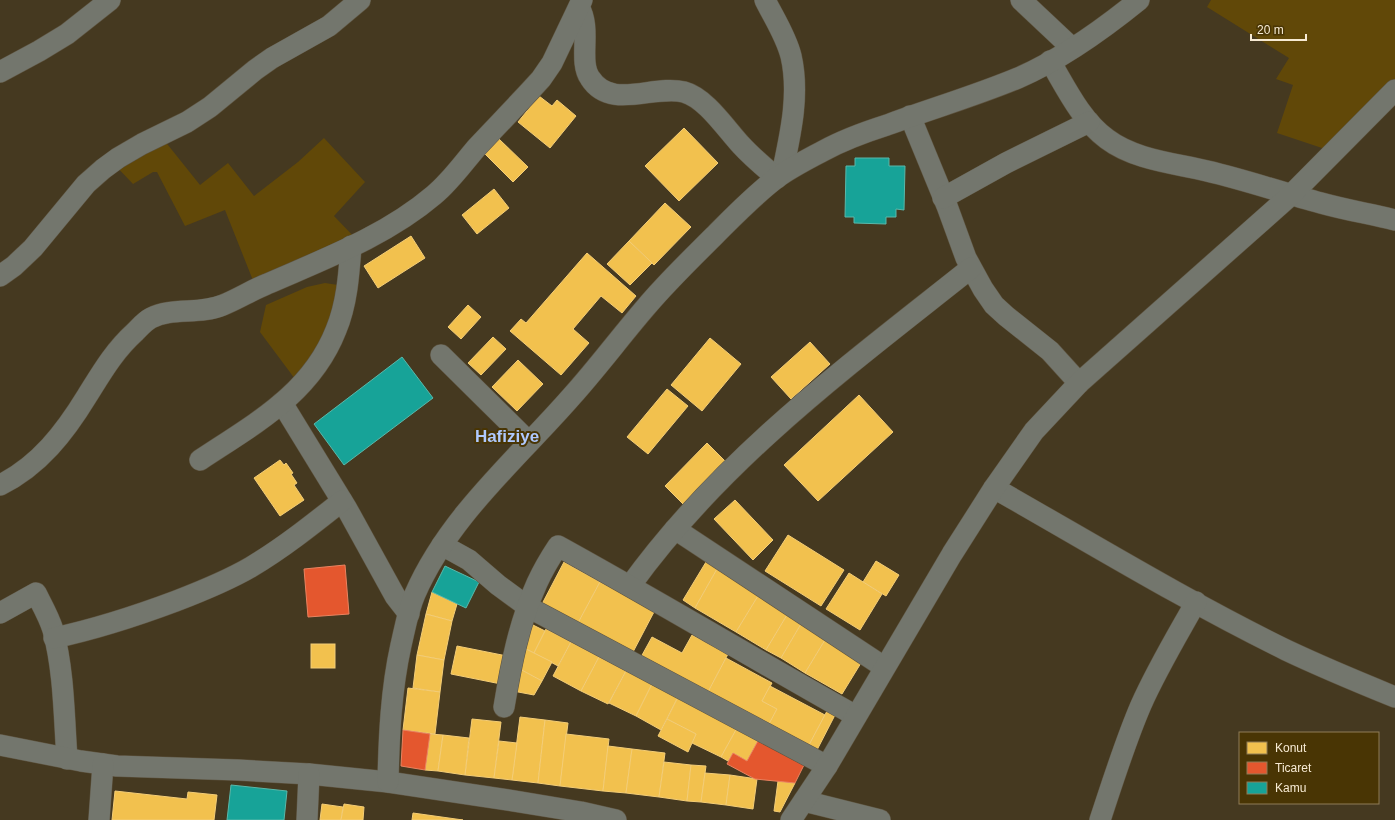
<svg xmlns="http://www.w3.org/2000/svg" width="1395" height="820" font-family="Arial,sans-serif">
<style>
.green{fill:#614808}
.homes{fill:#f2c14e;stroke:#f4cd76}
.shops{fill:#e4572e;stroke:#ea8360}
.public{fill:#17a398;stroke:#5ab8aa}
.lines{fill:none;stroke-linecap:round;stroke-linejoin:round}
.minor-casing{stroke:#5e5440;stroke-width:22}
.minor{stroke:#73766d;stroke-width:21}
.labels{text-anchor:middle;stroke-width:4;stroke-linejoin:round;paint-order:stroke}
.district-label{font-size:17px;font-weight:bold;fill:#afc9fe;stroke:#493504}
</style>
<rect width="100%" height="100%" fill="#453920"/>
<!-- green -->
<g class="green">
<path d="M1211 0H1395V90L1334 152 1277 133 1293 85 1276 79 1289 58 1207 7Z"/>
<path d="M160 135 200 185 228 163 254 196 298 162 324 138 365 182 334 216 359 242 256 288 225 210 185 226 157 172H153L133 184 112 162Z"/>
<path d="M325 283 338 285 325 338 295 379 260 332 266 305 307 287Z"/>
</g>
<!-- homes -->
<g class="homes">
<path d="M539 96 552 106 557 100 576 116 550 148 518 122Z"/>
<path d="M684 128 718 163 679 201 645 166Z"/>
<path d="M499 139 528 167 513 182 485 154Z"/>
<path d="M494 189 509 208 477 234 462 215Z"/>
<path d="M665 203 691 227 654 265 629 241Z"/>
<path d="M411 236 425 258 378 288 364 266Z"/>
<path d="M629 241 652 263 630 285 607 264Z"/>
<path d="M587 253 636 296 622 313 601 296 573 329 589 343 561 375 510 331 521 319 526 323Z"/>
<path d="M468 305 481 317 461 339 448 327Z"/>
<path d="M493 337 506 349 481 375 468 363Z"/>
<path d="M710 338 741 364 702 411 671 385Z"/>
<path d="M810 342 830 364 791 399 771 377Z"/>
<path d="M518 360 543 384 517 411 492 387Z"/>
<path d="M667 389 688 406 648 454 627 437Z"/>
<path d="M859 395 893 432 818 501 784 465Z"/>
<path d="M707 443 726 462 684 505 665 486Z"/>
<path d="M280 460 284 465 286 463 293 473 291 474 297 483 294 485 304 500 280 516 254 478Z"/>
<path d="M735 500 773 540 753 560 714 519Z"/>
<path d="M788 535 844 570 821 606 765 571Z"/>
<path d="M876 561 899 575 886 596 863 582Z"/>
<path d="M564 562 600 582 578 623 542 604Z"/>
<path d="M706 562 717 569 695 608 683 600Z"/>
<path d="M717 569 758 596 736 632 695 608Z"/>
<path d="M849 573 882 594 860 630 826 609Z"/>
<path d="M600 582 655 610 633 652 578 623Z"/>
<path d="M432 592 457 604 452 621 426 614Z"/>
<path d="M758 596 787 615 766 650 736 632Z"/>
<path d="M426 614 452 621 444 660 417 655Z"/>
<path d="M787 615 801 624 781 658 766 650Z"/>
<path d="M801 624 825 640 805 673 781 658Z"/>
<path d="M533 625 545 631 534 653 522 647Z"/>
<path d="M546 629 571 642 558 666 534 653Z"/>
<path d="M692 635 728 654 708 692 641 657 652 637 682 653Z"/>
<path d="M825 640 861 663 842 694 805 673Z"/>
<path d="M571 642 599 657 581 691 553 676Z"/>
<rect x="311" y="644" width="24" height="24"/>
<path d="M457 646 507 656 501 684 451 674Z"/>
<path d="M522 647 552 662 542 681 516 667Z"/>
<path d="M417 655 444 660 440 692 413 688Z"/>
<path d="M599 657 626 671 608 704 581 691Z"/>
<path d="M726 658 772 683 762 701 777 709 769 724 708 692Z"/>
<path d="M516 667 542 681 534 695 513 691Z"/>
<path d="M626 671 652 684 636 716 609 703Z"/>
<path d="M652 684 678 697 661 730 636 716Z"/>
<path d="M770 686 825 715 809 745 769 724 777 709 762 701Z"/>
<path d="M408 688 440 692 435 734 403 730Z"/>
<path d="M678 697 737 728 721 757 692 743 696 734 667 719Z"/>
<path d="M827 711 835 715 817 750 809 745Z"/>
<path d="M520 717 545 720 538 783 512 780Z"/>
<path d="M472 719 501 722 494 778 465 775Z"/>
<path d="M667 719 696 734 688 752 658 736Z"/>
<path d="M545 720 568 723 560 786 538 783Z"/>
<path d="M737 728 759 739 747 761 733 753 728 761 721 757Z"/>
<path d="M430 734 443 735 438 771 425 770Z"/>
<path d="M566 734 609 739 603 791 560 786Z"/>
<path d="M443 735 469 738 465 775 438 771Z"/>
<path d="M499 741 517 743 512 780 494 778Z"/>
<path d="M608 746 632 749 626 793 603 791Z"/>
<path d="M632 749 665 753 659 797 626 793Z"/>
<path d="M664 762 691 765 687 801 659 797Z"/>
<path d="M691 765 706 766 701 802 687 801Z"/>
<path d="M705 773 730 775 726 805 701 802Z"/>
<path d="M730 775 757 779 753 809 726 805Z"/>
<path d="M778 781 795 783 780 812 774 811Z"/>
<path d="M115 791 187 799 188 792 217 795 214 820H112Z"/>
<path d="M322 804 343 807 341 820H320Z"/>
<path d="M344 804 364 807 363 820H341Z"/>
<path d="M413 813 463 820H412Z"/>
</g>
<!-- shops -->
<g class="shops">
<path d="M345 565 349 614 308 617 304 569Z"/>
<path d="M403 730 430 734 425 770 401 766Z"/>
<path d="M759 739 805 763 795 783 755 779 727 764 733 753 747 761Z"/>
</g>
<!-- public -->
<g class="public">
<path d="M855 158H889V166H905L904 210 896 209V217H886V224L854 223V217H845L846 166H855Z"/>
<path d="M402 357 433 398 344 465 314 424Z"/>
<path d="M445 566 479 582 466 608 432 592Z"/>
<path d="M231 785 287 791 284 820H227Z"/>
</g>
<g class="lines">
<!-- minor casing -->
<g class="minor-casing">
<g id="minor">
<path d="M765 0C774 18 786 36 791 56 800 95 790 136 782 174"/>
<path d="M1021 0 1072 48"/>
<path d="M579 7C592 29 578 61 590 78 611 111 654 84 684 92 706 98 726 129 741 145 752 157 765 168 777 178"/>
<path d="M1050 61C1066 88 1081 120 1107 139 1135 160 1174 163 1207 171 1246 180 1283 193 1321 203 1346 210 1371 214 1395 220"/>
<path d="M0 72 39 51 67 34 110 0"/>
<path d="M910 116 947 206 966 258 983 289 994 305 1006 316 1050 351 1079 383"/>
<path d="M943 198 1006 163 1089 122"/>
<path d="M0 276 14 266 33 248 86 184 103 169 118 158 142 144 187 122 210 107 255 70 272 58 329 26 360 0"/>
<path d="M441 355 529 442"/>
<path d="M282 403 347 509 395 596 409 614"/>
<path d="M200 460C254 424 311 394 336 330 347 304 349 274 351 246"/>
<path d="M0 485C39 466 65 432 87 396 102 372 114 351 135 332 140 327 145 321 151 318 172 307 200 315 223 305 238 299 252 290 267 284 324 259 386 236 434 195 451 181 464 162 478 146 499 124 520 102 541 79L552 63 582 0"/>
<path d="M994 488C1091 543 1186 601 1286 650 1322 667 1358 682 1395 697"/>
<path d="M675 529 884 667"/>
<path d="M442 545 469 560 498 585 528 607 827 766"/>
<path d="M630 586C722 458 849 365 971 268"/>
<path d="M0 613 36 593C42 605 49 617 53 630 64 671 64 716 67 759"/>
<path d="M54 638C96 629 136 616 176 601 202 591 227 581 251 567 283 548 313 524 342 501"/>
<path d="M504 707C511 665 519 623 537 583 543 570 550 558 558 546 658 601 756 660 856 716"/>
<path d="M0 745 81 761 117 766 238 770 309 774 388 782 508 800 581 812 616 820"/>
<path d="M388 782C389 736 391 690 401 645 405 628 408 610 415 594 449 516 517 459 572 396 598 367 621 336 646 307 667 282 691 259 714 236 735 215 755 194 778 177 792 167 808 159 823 151 843 140 865 132 887 125 930 109 975 96 1018 78 1062 59 1102 30 1139 0"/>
<path d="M804 801 880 820"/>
<path d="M99 820 103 764"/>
<path d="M307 820 309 774"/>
<path d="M791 820 827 766 952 554 994 488 1034 431 1079 383 1291 195 1395 90"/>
<path d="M1100 820C1113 781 1125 742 1141 705 1157 669 1177 636 1196 602"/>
</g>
</g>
<!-- minor -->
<use href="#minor" class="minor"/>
</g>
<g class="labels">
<!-- district labels -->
<g class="district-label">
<text x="507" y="442">Hafiziye</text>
</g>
</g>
<!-- legend -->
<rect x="1239" y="732" width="140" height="72" fill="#493504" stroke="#8f7d57"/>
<rect x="1247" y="742" width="20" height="12" fill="#f2c14e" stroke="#8f7d57"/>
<text x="1275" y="752" font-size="12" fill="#f7ead3">Konut</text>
<rect x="1247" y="762" width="20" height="12" fill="#e4572e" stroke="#8f7d57"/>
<text x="1275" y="772" font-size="12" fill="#f7ead3">Ticaret</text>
<rect x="1247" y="782" width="20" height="12" fill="#17a398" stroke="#8f7d57"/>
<text x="1275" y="792" font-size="12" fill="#f7ead3">Kamu</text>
<!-- scale -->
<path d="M1251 34v6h55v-6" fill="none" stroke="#f7ead3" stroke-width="2"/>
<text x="1257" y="34" font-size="12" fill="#f7ead3" stroke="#493504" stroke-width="3" paint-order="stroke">20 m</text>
</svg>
